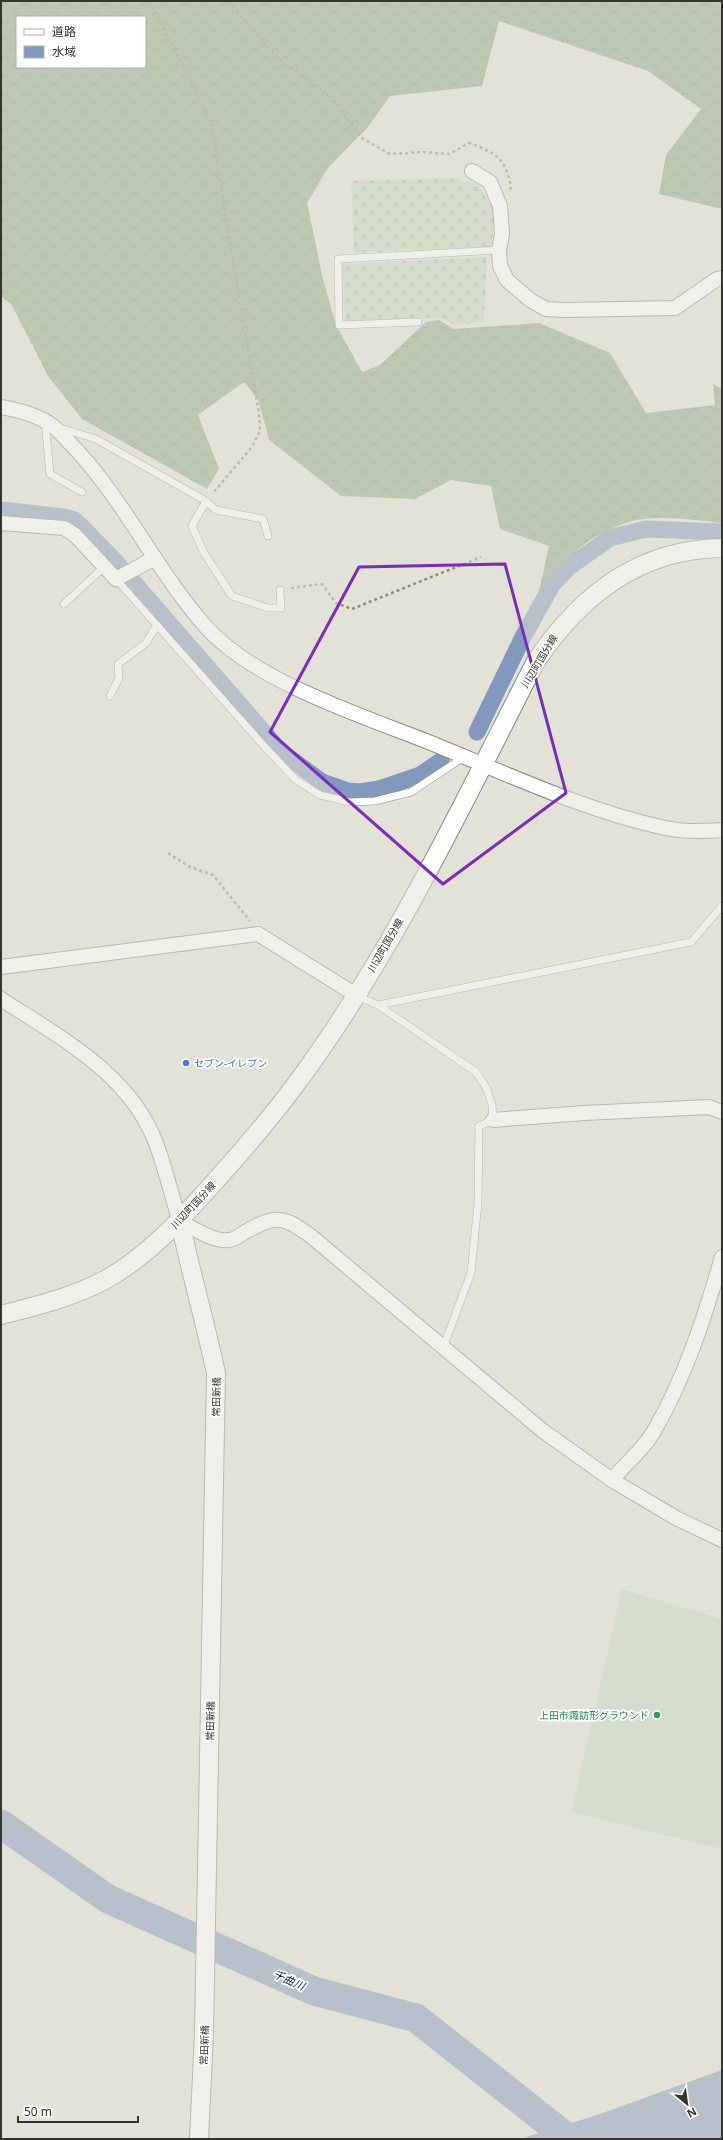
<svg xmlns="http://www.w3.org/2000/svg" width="723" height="2140" font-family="'Noto Sans','Noto Sans JP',sans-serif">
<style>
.forest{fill:url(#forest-crowns);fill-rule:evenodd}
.cemetery{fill:url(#cemetery-stones)}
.pitch{fill:#c7d8c0}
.water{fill:#8299bd}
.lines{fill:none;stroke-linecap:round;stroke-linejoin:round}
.canal{stroke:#8299bd;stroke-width:17}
.river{stroke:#8299bd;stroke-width:29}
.service-casing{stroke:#8b897f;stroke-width:8}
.minor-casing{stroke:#8b897f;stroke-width:16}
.tertiary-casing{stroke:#8b897f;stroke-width:20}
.path{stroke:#8e8d86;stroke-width:2.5;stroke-dasharray:3 3;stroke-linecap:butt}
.service{stroke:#fff;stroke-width:7}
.minor{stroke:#fff;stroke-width:14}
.tertiary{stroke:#fff;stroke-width:18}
.marked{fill:none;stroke:#7b2cbf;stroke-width:3;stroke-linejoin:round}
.shop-dot{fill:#3f7fe0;stroke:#fff;stroke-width:1.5}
.leisure-dot{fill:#2e9e5b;stroke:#fff;stroke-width:1.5}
.labels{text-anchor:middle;stroke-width:3.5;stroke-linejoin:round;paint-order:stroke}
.street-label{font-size:10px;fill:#353430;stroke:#fff}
.shop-label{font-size:10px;fill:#366cbe;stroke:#fff;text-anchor:start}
.leisure-label{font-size:10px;fill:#27864d;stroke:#fff;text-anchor:end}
.water-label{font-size:11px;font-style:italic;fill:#092754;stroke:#fff}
</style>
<defs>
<pattern id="forest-crowns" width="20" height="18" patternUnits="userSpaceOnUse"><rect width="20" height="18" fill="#8fa985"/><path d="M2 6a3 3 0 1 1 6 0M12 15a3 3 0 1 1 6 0" fill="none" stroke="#768a6d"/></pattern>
<pattern id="cemetery-stones" width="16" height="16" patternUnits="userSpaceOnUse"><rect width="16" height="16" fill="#c7d8c0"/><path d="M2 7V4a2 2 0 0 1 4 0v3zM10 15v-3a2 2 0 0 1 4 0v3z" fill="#acbaa5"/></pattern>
</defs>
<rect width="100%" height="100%" fill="#e3e2d7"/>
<!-- forest -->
<path class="forest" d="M1 1H722V209L659 194 666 155 701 109 648 71 499 21 482 86 390 96 368 127 328 168 307 203 323 279 336 325 362 372 380 365 426 322 439 320 454 329 539 323 610 353 646 413 715 405 713 384 722 389V523C697 520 668 516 643 519 624 521 596 535 582 546 564 562 551 581 537 600L549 546 500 529 491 486 451 480 415 499 341 496 269 440 258 399 244 382 198 415 219 469 207 489 82 419 48 376 11 304 1 297ZM17 17H145V67H17Z"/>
<!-- cemetery -->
<g class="cemetery">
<path d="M459 178 463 182 477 183 496 213 491 247 354 253 351 181Z"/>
<path d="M487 257 484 322 454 325 442 318 345 322 342 264Z"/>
</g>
<!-- pitch -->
<path class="pitch" d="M622 1589 722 1619V1849L571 1812Z"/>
<!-- water -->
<path class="water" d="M722 2070V2139H520L597 2115Z"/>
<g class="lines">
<!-- canal -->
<g class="canal">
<path d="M1 510 64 517 74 520 81 526 116 562 280 751 322 782 348 791 360 792 379 789 420 775 441 761"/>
<path d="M477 732 523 637 552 585 569 567 610 538 646 529 722 532"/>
</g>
<!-- river -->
<path class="river" d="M1 1824 108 1899 314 1991 416 2018 569 2139"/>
<!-- service casing -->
<g class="service-casing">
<g id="service">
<path d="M418 322 339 325 338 259 499 250"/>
<path d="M45 421 50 474 82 492"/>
<path d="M60 428 96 439 206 501 216 510 263 519 268 536"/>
<path d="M206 501 192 526 204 553 232 596 268 608H281L280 590"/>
<path d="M116 579 264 746 296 780 320 795 350 802 375 801 411 792 464 757"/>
<path d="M64 604 104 567"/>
<path d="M110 696 119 678 118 664 146 643 157 625"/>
<path d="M357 996 378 1005 691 942 722 906"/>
<path d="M378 1005 476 1072 487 1089 492 1105 493 1120 479 1126 478 1203 471 1273 443 1348"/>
</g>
</g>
<!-- minor casing -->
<g class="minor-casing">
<g id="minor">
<path d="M472 171 490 182 500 206 502 234 499 250 500 266 507 280 530 300 546 309 565 310 675 308 704 288 717 279 722 278"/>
<path d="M1 407C19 410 39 415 54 427 59 431 64 437 69 442 124 498 155 570 207 628 256 682 363 716 431 743 507 774 586 811 665 828 684 832 703 831 722 830"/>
<path d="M1 523 64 528 75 535 116 579 155 558"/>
<path d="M1 967 258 934 356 995"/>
<path d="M1 999C61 1038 132 1075 157 1146 166 1171 172 1197 180 1222 194 1228 213 1242 229 1240 234 1240 240 1235 245 1232 276 1214 284 1216 312 1237L543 1431 612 1480 676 1518 722 1540"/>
<path d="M493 1120 584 1113 709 1107 722 1112"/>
<path d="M612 1480C625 1464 644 1449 654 1431 685 1378 705 1316 722 1257"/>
</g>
</g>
<!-- tertiary casing -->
<g class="tertiary-casing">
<g id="tertiary">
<path d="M180 1222C191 1273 205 1322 216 1373L204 2033 199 2139"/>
<path d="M1 1315C36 1306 73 1297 105 1280 150 1255 184 1216 218 1178 246 1147 274 1114 299 1080 394 951 463 803 536 661 581 595 639 549 722 548"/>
</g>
</g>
<!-- path -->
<g class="path">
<path d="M149 1 196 91 212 127 231 250 259 413 260 431 252 447 213 493"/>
<path d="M229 1 250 28 284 64 331 97 363 139 390 154 423 152 449 154 469 143C496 153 505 157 511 187L510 190"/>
<path d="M291 588 322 584 336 603 352 609 481 557"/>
<path d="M168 853 190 867 213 875 250 921"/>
</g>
<!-- service -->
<use href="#service" class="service"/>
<!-- minor -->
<use href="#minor" class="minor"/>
<!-- tertiary -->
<use href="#tertiary" class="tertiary"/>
</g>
<!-- marked area -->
<path d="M0 0H723V2140H0ZM505 564 566 793 443 884 270 732 359 567Z" fill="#e3e2d7" fill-opacity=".55" fill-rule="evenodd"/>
<path class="marked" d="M505 564 566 793 443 884 270 732 359 567Z"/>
<!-- markers -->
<circle class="shop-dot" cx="186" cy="1063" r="4"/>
<circle class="leisure-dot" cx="657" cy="1715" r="4"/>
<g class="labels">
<!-- street labels -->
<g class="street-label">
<text transform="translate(539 661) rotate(-59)" y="4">川辺町国分線</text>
<text transform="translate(385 945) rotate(-60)" y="4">川辺町国分線</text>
<text transform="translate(193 1205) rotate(-47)" y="4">川辺町国分線</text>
<text transform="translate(216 1397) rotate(-89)" y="4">常田新橋</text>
<text transform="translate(210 1721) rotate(-89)" y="4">常田新橋</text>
<text transform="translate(204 2045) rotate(-88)" y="4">常田新橋</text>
</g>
<!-- shop labels -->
<g class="shop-label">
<text x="194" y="1067">セブン-イレブン</text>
</g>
<!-- leisure labels -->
<g class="leisure-label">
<text x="649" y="1719">上田市諏訪形グラウンド</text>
</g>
<!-- water labels -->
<g class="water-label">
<text transform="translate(289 1980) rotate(24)" y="4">千曲川</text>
</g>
</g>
<!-- border -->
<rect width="723" height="2140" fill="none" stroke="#353430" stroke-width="4"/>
<!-- legend -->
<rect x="16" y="16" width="130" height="52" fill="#ffffff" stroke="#aeaeac"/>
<rect x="24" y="29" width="20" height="6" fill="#ffffff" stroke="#aeaeac"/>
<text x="52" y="36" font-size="12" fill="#353430">道路</text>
<rect x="24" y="46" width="20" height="12" fill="#8299bd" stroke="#aeaeac"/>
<text x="52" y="56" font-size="12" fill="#353430">水域</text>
<!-- north arrow -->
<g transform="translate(687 2104) rotate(151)" stroke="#ffffff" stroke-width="3" paint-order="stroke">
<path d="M0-3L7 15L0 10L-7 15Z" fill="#353430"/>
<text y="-6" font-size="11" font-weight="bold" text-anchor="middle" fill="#353430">N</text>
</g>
<!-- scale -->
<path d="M18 2116v6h120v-6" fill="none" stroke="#353430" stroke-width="2"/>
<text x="24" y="2116" font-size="12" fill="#353430" stroke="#ffffff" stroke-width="3" paint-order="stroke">50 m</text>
</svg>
